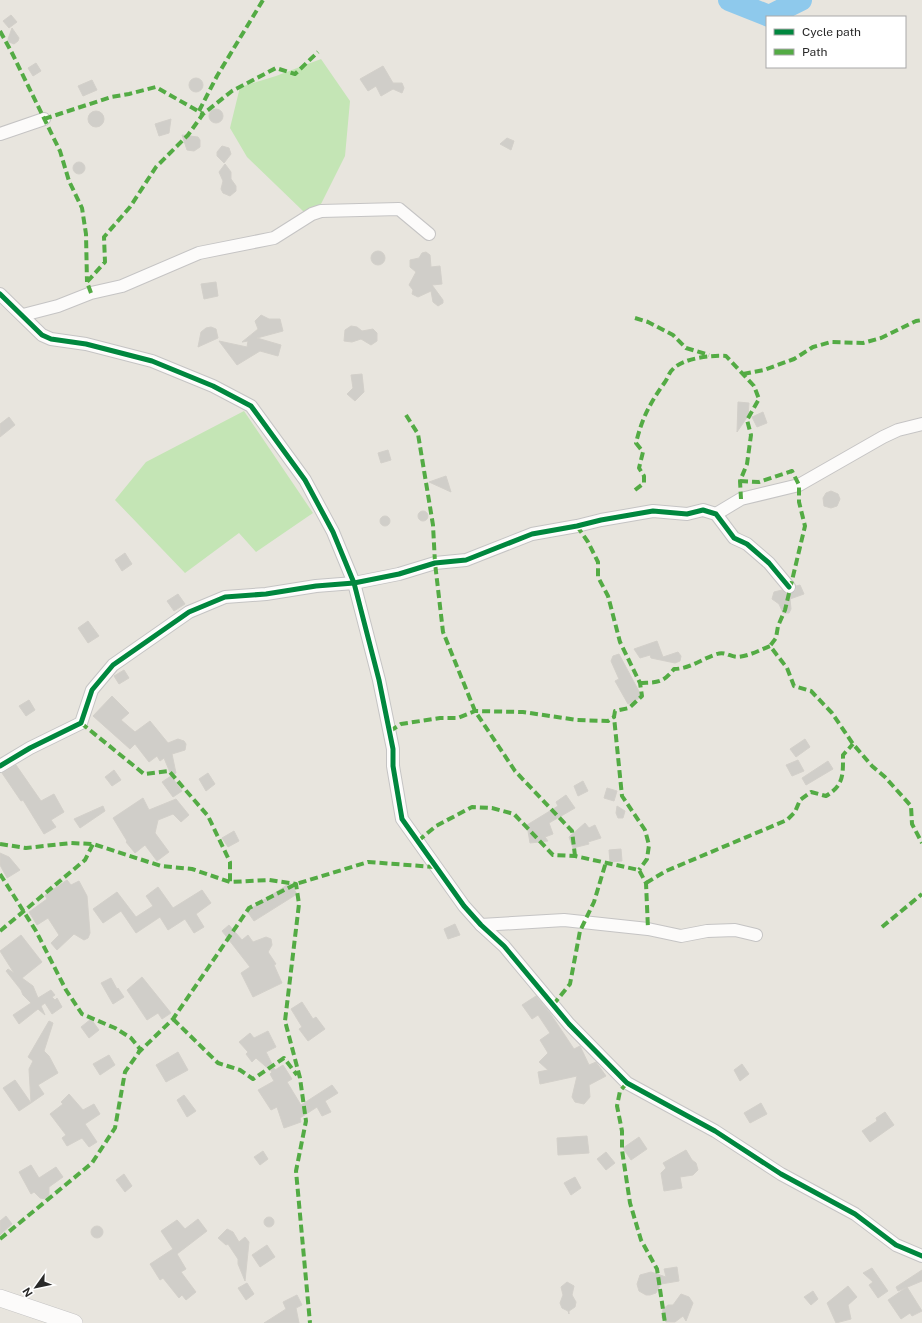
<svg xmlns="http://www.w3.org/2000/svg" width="922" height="1323" font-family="'Public Sans',sans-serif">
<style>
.green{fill:#c4e5b5}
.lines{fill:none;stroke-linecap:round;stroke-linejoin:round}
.river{stroke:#8ec9ec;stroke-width:22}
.building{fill:#d0cec9;stroke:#d3d0ca}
.street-casing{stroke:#c5c4c4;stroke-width:14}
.secondary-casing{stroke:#c5c4c4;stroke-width:18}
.street{stroke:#fcfbfa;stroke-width:12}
.secondary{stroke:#fcfbfa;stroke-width:17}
.quiet{stroke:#53ab44;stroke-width:4;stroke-dasharray:8 4;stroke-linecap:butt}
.cycleway-casing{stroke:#fff;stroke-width:8}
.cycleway{stroke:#00873e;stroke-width:5}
</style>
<rect width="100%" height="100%" fill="#e8e5de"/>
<!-- green -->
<g class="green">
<path d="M321 59 350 101 345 156 321 204 304 212 247 157 230 128 240 87 276 76Z"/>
<path d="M244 411 313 513 256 552 239 533 185 573 115 500 146 462Z"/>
</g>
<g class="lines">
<!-- river -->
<path class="river" d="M729 0 769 16 801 0"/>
</g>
<!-- building -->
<g class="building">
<path d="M11 15 17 22 9 28 3 21Z"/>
<path d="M12 28 19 38 18 41 14 44 9 42 8 39Z"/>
<path d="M36 63 41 71 33 76 28 68Z"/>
<path d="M383 66 393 83H402L404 88 402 93 393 89 381 96 376 86 368 91 360 79Z"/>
<circle cx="196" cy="85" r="7"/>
<path d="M92 80 97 90 83 96 78 86Z"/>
<circle cx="216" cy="116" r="7"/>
<circle cx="96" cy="119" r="8"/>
<path d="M171 119 169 133 159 136 155 124Z"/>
<path d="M182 135 198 137 200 140V147L194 151 187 150Z"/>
<path d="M507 138 514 141 511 150 500 144Z"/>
<path d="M222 146 229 148 231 154 224 163 217 156V152Z"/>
<circle cx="79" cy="168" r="6"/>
<path d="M225 164 231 172V179L236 186V191L230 196 223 193 221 189 223 181 219 172Z"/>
<circle cx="378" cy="258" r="7"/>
<path d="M426 252 430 255 431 267 440 266 442 284 432 285 443 300V303L438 306 433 302 431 291 418 297 412 294 413 290 409 285 416 272 410 267V260L419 258 422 253Z"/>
<path d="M216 282 218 296 204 299 201 284Z"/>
<path d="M261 315 269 319H280L283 331 257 338 281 345 278 356 260 351 237 365 219 341 247 347 248 341 242 342 258 329 255 321Z"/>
<path d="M351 326 357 327 362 331 373 329 377 333V341L371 345 361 339 352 342 344 341 345 330Z"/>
<path d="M211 327 216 329 218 338 198 347 201 332 206 328Z"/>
<path d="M362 374 364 392 355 401 347 394 353 388 351 375Z"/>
<path d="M738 402 749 403 748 416 737 432Z"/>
<path d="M763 412 767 423 757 427 752 417Z"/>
<path d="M9 417 15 425 0 437V424Z"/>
<path d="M388 450 391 460 381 463 378 453Z"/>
<path d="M446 476 451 492 429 482Z"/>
<path d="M831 491 838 494 840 499 837 506 831 508 824 506 823 498 826 493Z"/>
<circle cx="423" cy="516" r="5"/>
<circle cx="385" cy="521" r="5"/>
<path d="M125 553 132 564 122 571 115 560Z"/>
<path d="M800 585 804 594 790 599 791 609 789 613H783L779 604 772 599 774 592 782 590 786 594H791L796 590V586Z"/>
<path d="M178 594 185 604 174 611 167 601Z"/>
<path d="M88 621 99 636 88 643 78 628Z"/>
<path d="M657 641 663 657 678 652 681 656 680 661 675 663 651 658 650 655 640 658 634 649Z"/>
<path d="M619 654 642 697 628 704 615 681 619 679 611 661 613 656Z"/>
<path d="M124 670 129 678 119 684 114 676Z"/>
<path d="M112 696 129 713 121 720 135 732 150 721 168 743 178 739 184 741 186 744 185 750 172 754 176 773 171 775 164 758 160 761 157 756 149 762 135 744 130 749 93 716Z"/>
<path d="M29 700 35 710 26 716 19 706Z"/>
<path d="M805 739 810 747 796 757 790 749Z"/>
<path d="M798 760 804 771 792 776 786 765Z"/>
<path d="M828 761 833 769 806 785 802 778Z"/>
<path d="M16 765 41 801 54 794 64 812 51 820 56 827 44 834 23 800 21 801 2 773Z"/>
<path d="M114 770 121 780 112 786 105 777Z"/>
<path d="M208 773 215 784 206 791 199 779Z"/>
<path d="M171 776 182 791 173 797 162 782Z"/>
<path d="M583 781 588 791 578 796 574 786Z"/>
<path d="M607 788 617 791 614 801 604 798Z"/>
<path d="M566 795 575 808 549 823 553 834 545 837 548 841 530 843 527 825 558 806 556 802Z"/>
<path d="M143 798 149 810 176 799 189 815 181 822 173 814 158 820 155 833 169 852 157 861 145 845 135 853 126 842 127 841 113 818Z"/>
<path d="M103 806 105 811 80 828 74 819Z"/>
<path d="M617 806 625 811 623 818H618L616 813Z"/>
<path d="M585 823 589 828 595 825 601 838 588 842 589 844 573 848 569 837Z"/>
<path d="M234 831 239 841 228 847 222 838Z"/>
<path d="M621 849 622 861 610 862 609 850Z"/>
<path d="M0 853 9 857 20 870 7 878 0 865Z"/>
<path d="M67 880 71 885 79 881 87 896 90 933 88 938 84 940 74 934 57 950 51 943 59 935 48 918 37 925 29 912 47 899 45 895Z"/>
<path d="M290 883 297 894 254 921 247 911Z"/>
<path d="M158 887 173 908 202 890 211 903 196 914 204 927 194 933 185 919 168 930 160 917 136 933 121 911 103 923 93 909 117 892 136 917 153 906 146 896Z"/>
<path d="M455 924 460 935 448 939 444 929Z"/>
<path d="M229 925 242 940 248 935 253 942 266 937 271 939 272 945 268 952 276 964 274 965 282 983 253 997 241 973 250 967 222 931Z"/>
<path d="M21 935 42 962 22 978 33 986 38 998 51 990 55 995 52 997 55 1000 57 998 62 1007 52 1014 45 1003 41 1006 45 1015 38 1009 19 1024 13 1015 31 1003 23 995 21 990 6 971 8 969 14 973 0 951Z"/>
<path d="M142 977 171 1013 162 1019 158 1013 147 1020 127 990Z"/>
<path d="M111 978 117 989 118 988 124 997 113 1004 101 983Z"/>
<path d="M536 996 550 1013 574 1049 580 1046 589 1065 596 1062 606 1076 589 1085 590 1097 584 1104 575 1102 572 1097 577 1076 540 1084 538 1072 548 1070 539 1062 548 1053 540 1040 550 1033 538 1015 532 1019 522 1005Z"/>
<path d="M302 1002 313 1019 316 1017 325 1029 308 1041 299 1029 302 1027 291 1009Z"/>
<path d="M91 1019 99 1030 89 1038 81 1027Z"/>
<path d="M49 1021 53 1023 44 1051 49 1056 58 1073 38 1085 44 1094 31 1103 29 1069 33 1061 28 1057Z"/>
<path d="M268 1031 276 1047 266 1052 275 1070 283 1065 292 1079 287 1082 301 1105 332 1085 338 1093 325 1101 331 1112 322 1116 317 1107 300 1118 301 1122 284 1128 277 1107 271 1110 258 1090 274 1081 270 1074 272 1072 256 1058 252 1062 246 1054 248 1052 239 1042 250 1033 254 1038Z"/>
<path d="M178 1052 188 1070 166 1082 156 1065Z"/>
<path d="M109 1055 115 1065 100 1075 93 1064Z"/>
<path d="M742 1064 749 1074 740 1081 734 1070Z"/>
<path d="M15 1080 31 1103 19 1111 3 1088Z"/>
<path d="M69 1094 83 1110 94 1104 100 1114 85 1124 97 1142 89 1147 82 1138 67 1146 62 1138 66 1135 50 1114 63 1104 61 1102Z"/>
<path d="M184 1095 196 1111 187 1117 177 1100Z"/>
<path d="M761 1103 767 1114 750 1123 744 1113Z"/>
<path d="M885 1112 894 1125 870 1142 862 1131 877 1121 876 1118Z"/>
<path d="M587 1136 589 1153 558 1155 557 1138Z"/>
<path d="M639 1137 647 1149 631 1160 623 1148Z"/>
<path d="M686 1150 692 1160 696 1163 698 1170 693 1175 680 1177 682 1188 664 1191 661 1173 666 1168 663 1163Z"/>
<path d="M263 1151 268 1159 260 1165 254 1157Z"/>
<path d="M606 1152 615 1163 606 1170 597 1159Z"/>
<path d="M31 1165 39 1178 56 1167 63 1177 49 1187V1195L46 1199 40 1198 34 1192 31 1194 19 1172Z"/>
<path d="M124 1174 132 1186 125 1192 116 1180Z"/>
<path d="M575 1177 581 1188 571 1195 564 1183Z"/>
<path d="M6 1216 12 1224 0 1235V1221Z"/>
<circle cx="269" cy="1222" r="5"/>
<path d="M198 1219 207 1231 177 1254 186 1269 181 1272 196 1292 186 1300 182 1295 179 1298 163 1278 160 1280 150 1264 173 1249 161 1231 177 1220 185 1229Z"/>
<circle cx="97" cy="1232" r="6"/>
<path d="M227 1229 233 1232 239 1242 245 1237 249 1242 245 1281 238 1264V1259L228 1244 226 1245 218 1238Z"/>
<path d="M267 1245 275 1257 260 1267 252 1255Z"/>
<path d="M677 1267 679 1281 661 1284 656 1293 650 1295H646L639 1291 637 1284 640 1275 651 1272 666 1277 664 1269Z"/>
<path d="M872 1268 888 1291 878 1298 869 1285 873 1282 863 1273Z"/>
<path d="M922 1270V1281L898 1291 896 1287Z"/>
<path d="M567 1282 574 1286 572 1295 576 1302 575 1307 569 1311V1314L568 1311 562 1308 560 1303 563 1295 561 1287Z"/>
<path d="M247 1283 254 1294 246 1300 238 1288Z"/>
<path d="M848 1286 857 1297 848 1305 851 1319 836 1323 827 1303Z"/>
<path d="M907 1287 922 1311 912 1316 910 1313 901 1319 888 1300Z"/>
<path d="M813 1291 818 1299 811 1305 804 1297Z"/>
<path d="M681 1294 689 1297 693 1303 686 1321 683 1316 675 1322H666L662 1318 663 1309 668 1305H673Z"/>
<path d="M297 1295 302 1305 296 1308 299 1323H264L286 1309 283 1302Z"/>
</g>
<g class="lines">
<!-- street casing -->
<g class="street-casing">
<g id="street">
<path d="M0 134 44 119"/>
<path d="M0 294 42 335 51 339 86 344 152 361 213 386 251 406 305 480 333 532 354 583 379 680 393 749V766L402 819 464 906 481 925 504 946 569 1024 627 1083 715 1131 781 1174 855 1214 896 1245 922 1256"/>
<path d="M23 315 58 306 91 293 122 286 199 253 274 238 312 214 321 211 399 209 429 234"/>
<path d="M716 514 741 499 799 485 883 437 898 430 922 424"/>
<path d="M0 766 30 748 81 723 92 690 113 665 189 612 225 597 266 594 316 586 354 583 399 574 435 563 466 560 532 534 577 526 601 520 653 511 687 514 703 510 716 514 734 538 747 544 769 563 789 587"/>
<path d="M481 925 564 920 648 929 681 936 707 931 735 930 756 935"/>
</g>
</g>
<!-- secondary casing -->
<g class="secondary-casing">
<path id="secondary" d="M0 1298 74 1323"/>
</g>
<!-- street -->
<use href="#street" class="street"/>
<!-- secondary -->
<use href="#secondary" class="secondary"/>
<!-- quiet -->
<g class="quiet">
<path d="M0 31 12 53 60 151 69 181 82 208 86 234 87 282"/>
<path d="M199 111 217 76 263 0"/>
<path d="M44 119 111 97 129 94 156 87 203 114"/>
<path d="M91 293 87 282 105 262 104 237 130 207 156 167 188 135 203 114 232 91 276 68 295 74 318 52"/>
<path d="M635 318 648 322 673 335 686 348 709 355"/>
<path d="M743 374 764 370 794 359 813 347 831 342 863 343 881 338 916 321 922 320"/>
<path d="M406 415 418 434 433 525 435 563 443 632 475 711 515 771 572 831 575 856"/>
<path d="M740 481 759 482 792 471 799 485V502L805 526 785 610 778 626 776 638 770 646"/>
<path d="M635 490 644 483V476L639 468 643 452 636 443C642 418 650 403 665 382 668 378 669 372 673 369 683 358 712 355 726 356L754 386 759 399 747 420 751 435 747 464 740 481 741 499"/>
<path d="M577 526 588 542 598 562V577L608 596 620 642 640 683 642 696 629 708 615 711 614 717 622 796 645 830 649 845 647 859 639 870"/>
<path d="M640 683C657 682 662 684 674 669 690 669 701 659 717 654 725 651 730 657 738 657 749 656 760 650 770 646L787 668 794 686 811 691 832 713 853 744 872 766 885 777 911 806 912 824 922 843"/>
<path d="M81 723 144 774 169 771 208 816 230 862V882"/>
<path d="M390 731 401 724 440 718H458L475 711 523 712 577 720 608 721 614 717"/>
<path d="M418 841 436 826 472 807 492 808 514 814 553 855 575 856 639 870 646 883 648 929"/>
<path d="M0 844 26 848 71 843 93 844 161 866 192 869 230 882 269 880 296 884 299 904 285 1021 300 1078 306 1121 296 1171 310 1323"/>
<path d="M0 874 36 931 66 990 82 1014 115 1028 131 1038 140 1049 139 1052"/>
<path d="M646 883 666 871 787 820 795 812 800 800 811 792 826 796C844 785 843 775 843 755L853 744"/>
<path d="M882 927 922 894"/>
<path d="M0 931 85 860 93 844"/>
<path d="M553 1005 570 984 580 931 594 902 606 862"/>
<path d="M173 1019 218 1063 240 1070 253 1079 284 1058 297 1075"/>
<path d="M627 1083 620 1091 617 1106 622 1131V1150L630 1203 641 1240 657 1269 665 1323"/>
<path d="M0 1239 92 1163 115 1128 125 1072 139 1052 173 1019 249 908 296 884 368 862 435 867"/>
</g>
<!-- cycleway casing -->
<g class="cycleway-casing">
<g id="cycleway">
<path d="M0 294 42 335 51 339 86 344 152 361 213 386 251 406 305 480 333 532 354 583 379 680 393 749V766L402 819 464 906 481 925 504 946 569 1024 627 1083 715 1131 781 1174 855 1214 896 1245 922 1256"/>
<path d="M0 766 30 748 81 723 92 690 113 665 189 612 225 597 266 594 316 586 354 583 399 574 435 563 466 560 532 534 577 526 601 520 653 511 687 514 703 510 716 514 734 538 747 544 769 563 789 587"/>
</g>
</g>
<!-- cycleway -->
<use href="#cycleway" class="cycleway"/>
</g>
<!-- legend -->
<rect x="766" y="16" width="140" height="52" fill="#ffffff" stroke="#a9a9a9"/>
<rect x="774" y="29" width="20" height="6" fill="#00873e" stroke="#a9a9a9"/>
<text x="802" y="36" font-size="12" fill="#292929">Cycle path</text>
<rect x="774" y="49" width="20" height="6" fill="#53ab44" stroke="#a9a9a9"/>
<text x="802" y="56" font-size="12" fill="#292929">Path</text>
<!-- north arrow -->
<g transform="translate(36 1287) rotate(237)" stroke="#ffffff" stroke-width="3" paint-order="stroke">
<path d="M0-3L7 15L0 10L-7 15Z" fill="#292929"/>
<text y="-6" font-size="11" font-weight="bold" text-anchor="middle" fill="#292929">N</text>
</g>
</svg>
